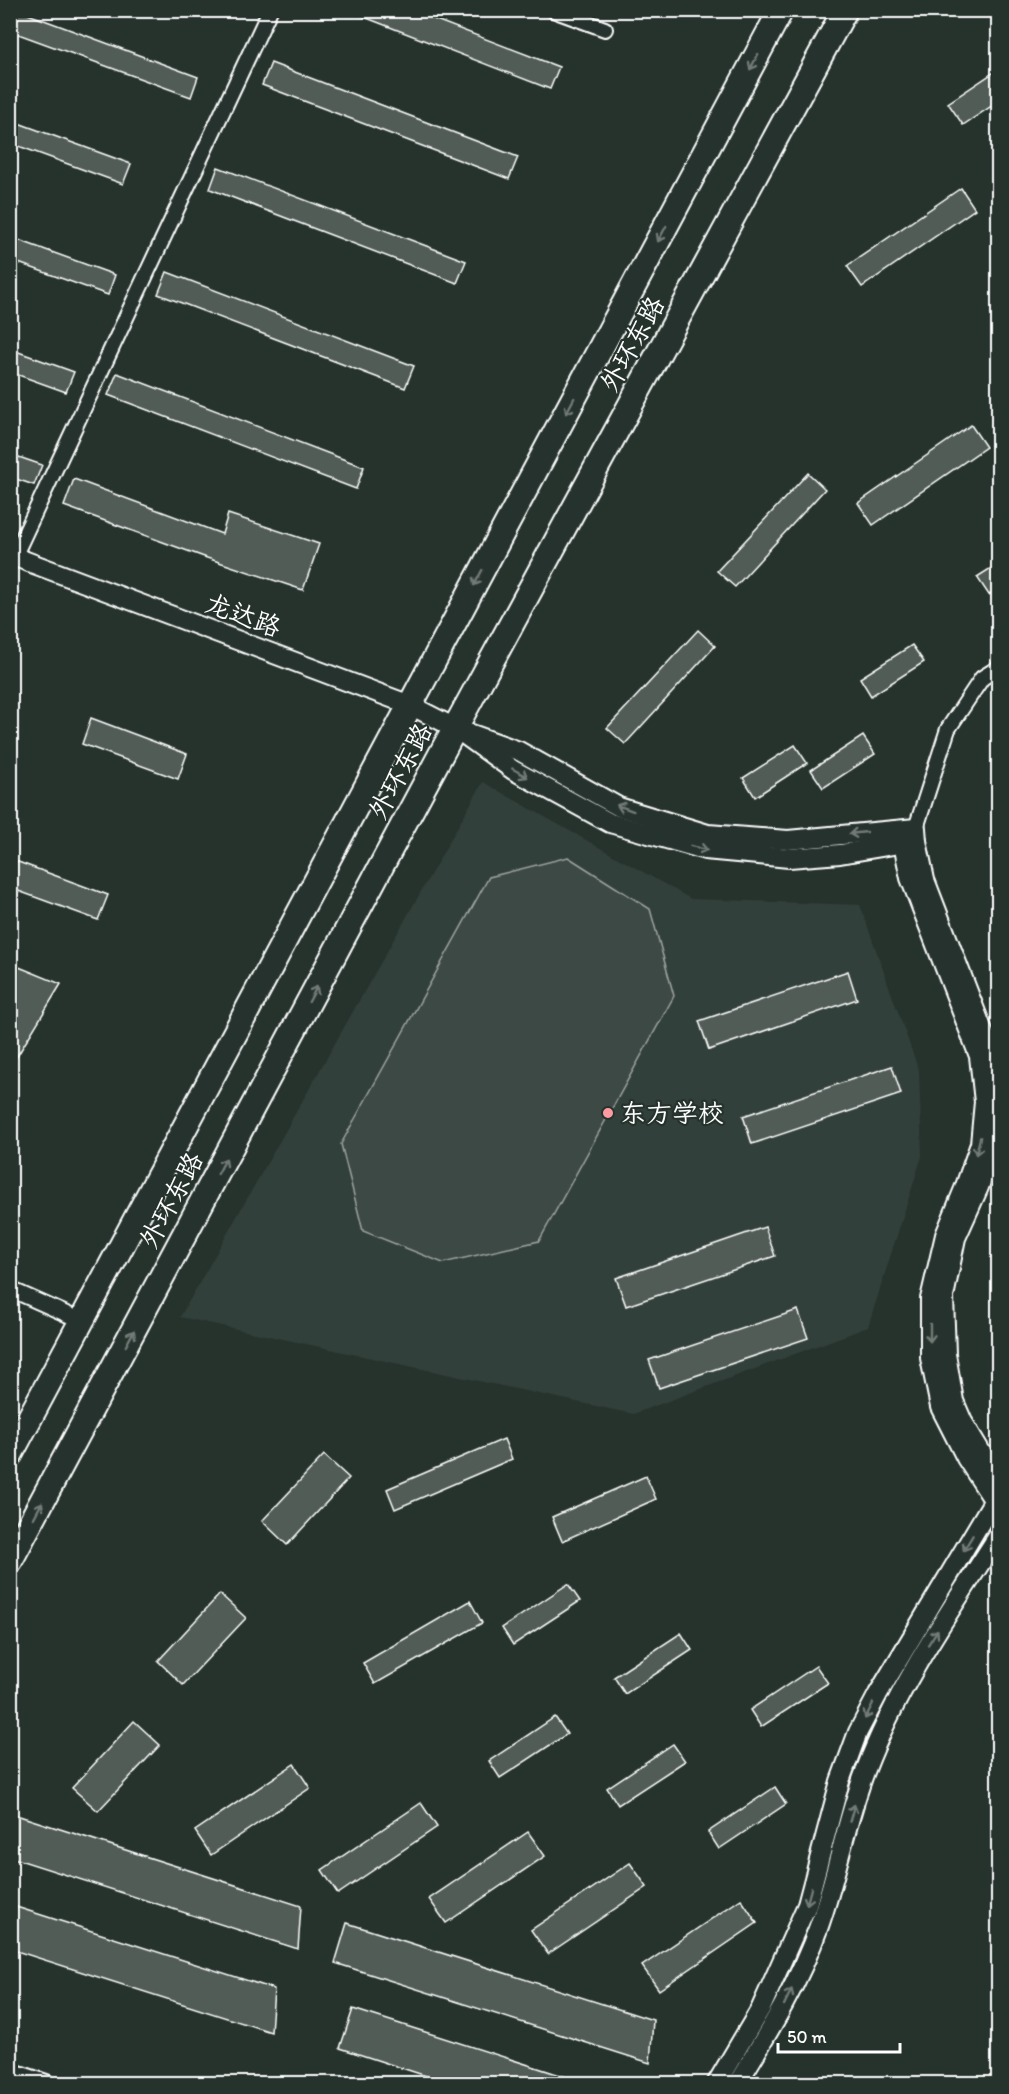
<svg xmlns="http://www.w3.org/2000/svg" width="1009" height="2094" font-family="Itim,'LXGW WenKai TC',sans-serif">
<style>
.built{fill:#333f3a}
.green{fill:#3e4944;stroke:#9ea4a2;stroke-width:1.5}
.building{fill:#515c57;stroke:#fff;stroke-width:1.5}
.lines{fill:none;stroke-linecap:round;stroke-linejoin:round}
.street-casing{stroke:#fff;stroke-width:18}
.secondary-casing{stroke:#fff;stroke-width:22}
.highway-casing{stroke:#fff;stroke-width:28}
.street{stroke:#26332d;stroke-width:14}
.secondary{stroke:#26332d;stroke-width:18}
.highway{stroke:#26332d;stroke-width:24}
.oneway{stroke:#727a76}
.poi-dot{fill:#ff9aa2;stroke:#26332d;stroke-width:2}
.labels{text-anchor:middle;stroke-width:4.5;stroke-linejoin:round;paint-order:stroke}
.street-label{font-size:26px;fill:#fff;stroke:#26332d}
.poi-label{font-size:26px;fill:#fff;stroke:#26332d;text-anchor:start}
</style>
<rect width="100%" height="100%" fill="#26332d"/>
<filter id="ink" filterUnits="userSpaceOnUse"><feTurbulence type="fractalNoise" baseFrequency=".0167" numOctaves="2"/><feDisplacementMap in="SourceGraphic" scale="12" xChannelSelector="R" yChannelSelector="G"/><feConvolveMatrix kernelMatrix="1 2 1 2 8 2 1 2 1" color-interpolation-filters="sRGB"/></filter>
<g filter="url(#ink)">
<!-- built -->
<path class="built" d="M483 782 691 899 860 905 919 1071 922 1156 868 1327 633 1414 180 1317Z"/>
<!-- green -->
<path class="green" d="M568 857 650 909 674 996 539 1241 443 1263 363 1231 341 1144 489 877Z"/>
<!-- building -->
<g class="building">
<path d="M10 10H17L198 77 191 97 10 31Z"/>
<path d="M346 10H410L559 67 550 89Z"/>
<path d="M271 63 518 157 509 179 262 85Z"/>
<path d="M999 69V101L963 125 948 103Z"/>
<path d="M10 120 131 164 123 184 10 143Z"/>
<path d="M218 167 466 261 457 283 210 189Z"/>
<path d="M961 188 975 209 862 287 847 266Z"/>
<path d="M10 237 115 275 108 295 10 260Z"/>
<path d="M167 272 414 366 405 388 158 294Z"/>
<path d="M10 349 74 372 66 392 10 372Z"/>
<path d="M117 373 364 467 356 489 108 395Z"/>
<path d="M971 425 986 447 873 525 858 503Z"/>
<path d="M10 454 42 465 34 485 10 477Z"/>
<path d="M808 473 825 489 735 587 717 571Z"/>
<path d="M74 479 222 534 228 514 319 544 303 590 207 558 64 506Z"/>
<path d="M999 563V589L989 595 977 577Z"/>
<path d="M698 630 715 646 625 744 607 728Z"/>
<path d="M912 645 924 662 871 696 860 678Z"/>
<path d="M91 718 187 754 178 779 82 744Z"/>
<path d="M863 736 875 754 823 788 811 770Z"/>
<path d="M795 745 807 763 755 797 743 778Z"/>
<path d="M10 859 108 895 98 920 10 888Z"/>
<path d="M14 965 61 984 10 1068V972Z"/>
<path d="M848 971 857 999 709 1050 699 1021Z"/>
<path d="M892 1066 901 1094 752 1144 743 1116Z"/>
<path d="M765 1227 775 1256 626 1306 616 1278Z"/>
<path d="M798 1310 808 1338 659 1388 649 1360Z"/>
<path d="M504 1439 512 1459 395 1509 387 1489Z"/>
<path d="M324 1455 349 1478 287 1545 262 1521Z"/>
<path d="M646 1476 656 1499 562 1541 552 1517Z"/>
<path d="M568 1584 580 1601 513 1645 502 1628Z"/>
<path d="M220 1594 246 1618 183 1685 158 1661Z"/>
<path d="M470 1601 482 1623 375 1684 363 1663Z"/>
<path d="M681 1633 692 1650 625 1694 614 1677Z"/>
<path d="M816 1666 828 1683 761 1727 750 1710Z"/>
<path d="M555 1717 567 1734 500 1778 489 1761Z"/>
<path d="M134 1721 160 1745 98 1811 72 1788Z"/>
<path d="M673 1744 685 1761 618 1805 607 1788Z"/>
<path d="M294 1764 310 1788 211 1855 195 1831Z"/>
<path d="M775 1787 786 1804 719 1849 708 1832Z"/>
<path d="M421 1803 437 1827 338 1894 322 1870Z"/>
<path d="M10 1813 301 1906 298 1949 10 1857Z"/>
<path d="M528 1832 545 1856 446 1923 429 1899Z"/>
<path d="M630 1863 647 1887 548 1954 531 1930Z"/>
<path d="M741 1899 757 1923 659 1990 642 1966Z"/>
<path d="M10 1905 274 1989 271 2032 10 1949Z"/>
<path d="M347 1923 653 2020 650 2063 335 1963Z"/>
<path d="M353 2009 579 2081 578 2084H451L340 2048Z"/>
</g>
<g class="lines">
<!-- street casing -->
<g class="street-casing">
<g id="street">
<path d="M553 10 605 29"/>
<path d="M14 557 270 10"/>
<path d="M916 828 948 729 982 678 998 668"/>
<path d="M10 1289 82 1321"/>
</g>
</g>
<!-- secondary casing -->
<g class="secondary-casing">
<g id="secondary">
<path d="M10 555 410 705 455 728 513 770 610 823 705 850 789 858 840 854 917 841"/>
<path d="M455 728 519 751 619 807 708 834 788 840 916 828 917 841 925 880 992 1054 996 1101 993 1147 979 1187 956 1238 944 1297 946 1354 954 1401 963 1422 998 1480"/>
<path d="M902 834 903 844 910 878 979 1056 984 1102 980 1144 964 1189 945 1235 930 1299V1358L940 1407 966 1458 998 1507"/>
<path d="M10 2072 46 2084"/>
<path d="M716 2084 761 2008 807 1905 840 1781 858 1732 878 1694 998 1493"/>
<path d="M737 2084C768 2033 799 1983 819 1926 837 1875 846 1820 866 1769 898 1685 950 1611 998 1536"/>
</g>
</g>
<!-- highway casing -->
<g class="highway-casing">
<g id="highway">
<path d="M10 1455 781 10"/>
<path d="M10 1561 455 728 845 10"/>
</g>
</g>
<!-- street -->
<use href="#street" class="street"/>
<!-- secondary -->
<use href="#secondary" class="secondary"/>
<!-- highway -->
<use href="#highway" class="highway"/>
</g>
<!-- one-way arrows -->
<defs><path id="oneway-shaft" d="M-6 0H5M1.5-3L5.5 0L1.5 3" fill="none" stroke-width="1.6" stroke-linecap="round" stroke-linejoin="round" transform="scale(1.5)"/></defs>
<g class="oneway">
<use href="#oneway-shaft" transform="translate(754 62) rotate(118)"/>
<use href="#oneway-shaft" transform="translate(662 234) rotate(118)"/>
<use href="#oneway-shaft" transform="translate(570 406) rotate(118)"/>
<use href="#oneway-shaft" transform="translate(478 578) rotate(118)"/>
<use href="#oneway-shaft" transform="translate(520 773) rotate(30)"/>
<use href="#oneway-shaft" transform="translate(625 808) rotate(-160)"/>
<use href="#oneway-shaft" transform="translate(858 833) rotate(174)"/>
<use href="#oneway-shaft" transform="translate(699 848) rotate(14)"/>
<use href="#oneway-shaft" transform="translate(313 994) rotate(-62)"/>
<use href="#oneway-shaft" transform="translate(978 1146) rotate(104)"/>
<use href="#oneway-shaft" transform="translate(222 1166) rotate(-62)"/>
<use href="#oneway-shaft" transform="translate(930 1333) rotate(90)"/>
<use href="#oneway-shaft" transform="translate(130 1338) rotate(-62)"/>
<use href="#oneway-shaft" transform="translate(38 1510) rotate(-62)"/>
<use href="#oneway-shaft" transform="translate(968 1543) rotate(121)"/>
<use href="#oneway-shaft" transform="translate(933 1637) rotate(-57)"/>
<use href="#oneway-shaft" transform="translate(869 1711) rotate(117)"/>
<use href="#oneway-shaft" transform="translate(852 1813) rotate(-74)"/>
<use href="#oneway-shaft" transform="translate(809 1896) rotate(105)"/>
<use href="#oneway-shaft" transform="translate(788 1997) rotate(-64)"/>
</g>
</g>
<!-- markers -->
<circle class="poi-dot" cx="608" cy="1113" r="6"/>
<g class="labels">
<!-- street labels -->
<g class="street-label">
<text transform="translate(632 344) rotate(-61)" y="9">外环东路</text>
<text transform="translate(243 615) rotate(20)" y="9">龙达路</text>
<text transform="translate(400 771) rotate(-62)" y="9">外环东路</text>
<text transform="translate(171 1200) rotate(-62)" y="9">外环东路</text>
</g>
<!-- poi labels -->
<g class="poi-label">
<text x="620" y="1122">东方学校</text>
</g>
</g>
<!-- margin -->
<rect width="1009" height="2094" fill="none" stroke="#26332d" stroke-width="36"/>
<rect x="18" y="18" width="973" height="2058" fill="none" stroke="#fff" stroke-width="2" filter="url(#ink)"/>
<!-- scale -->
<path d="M778 2043v9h122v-9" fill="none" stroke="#ffffff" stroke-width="3"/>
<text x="787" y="2043" font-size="18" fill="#ffffff" stroke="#26332d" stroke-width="4.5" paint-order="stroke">50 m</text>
</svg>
